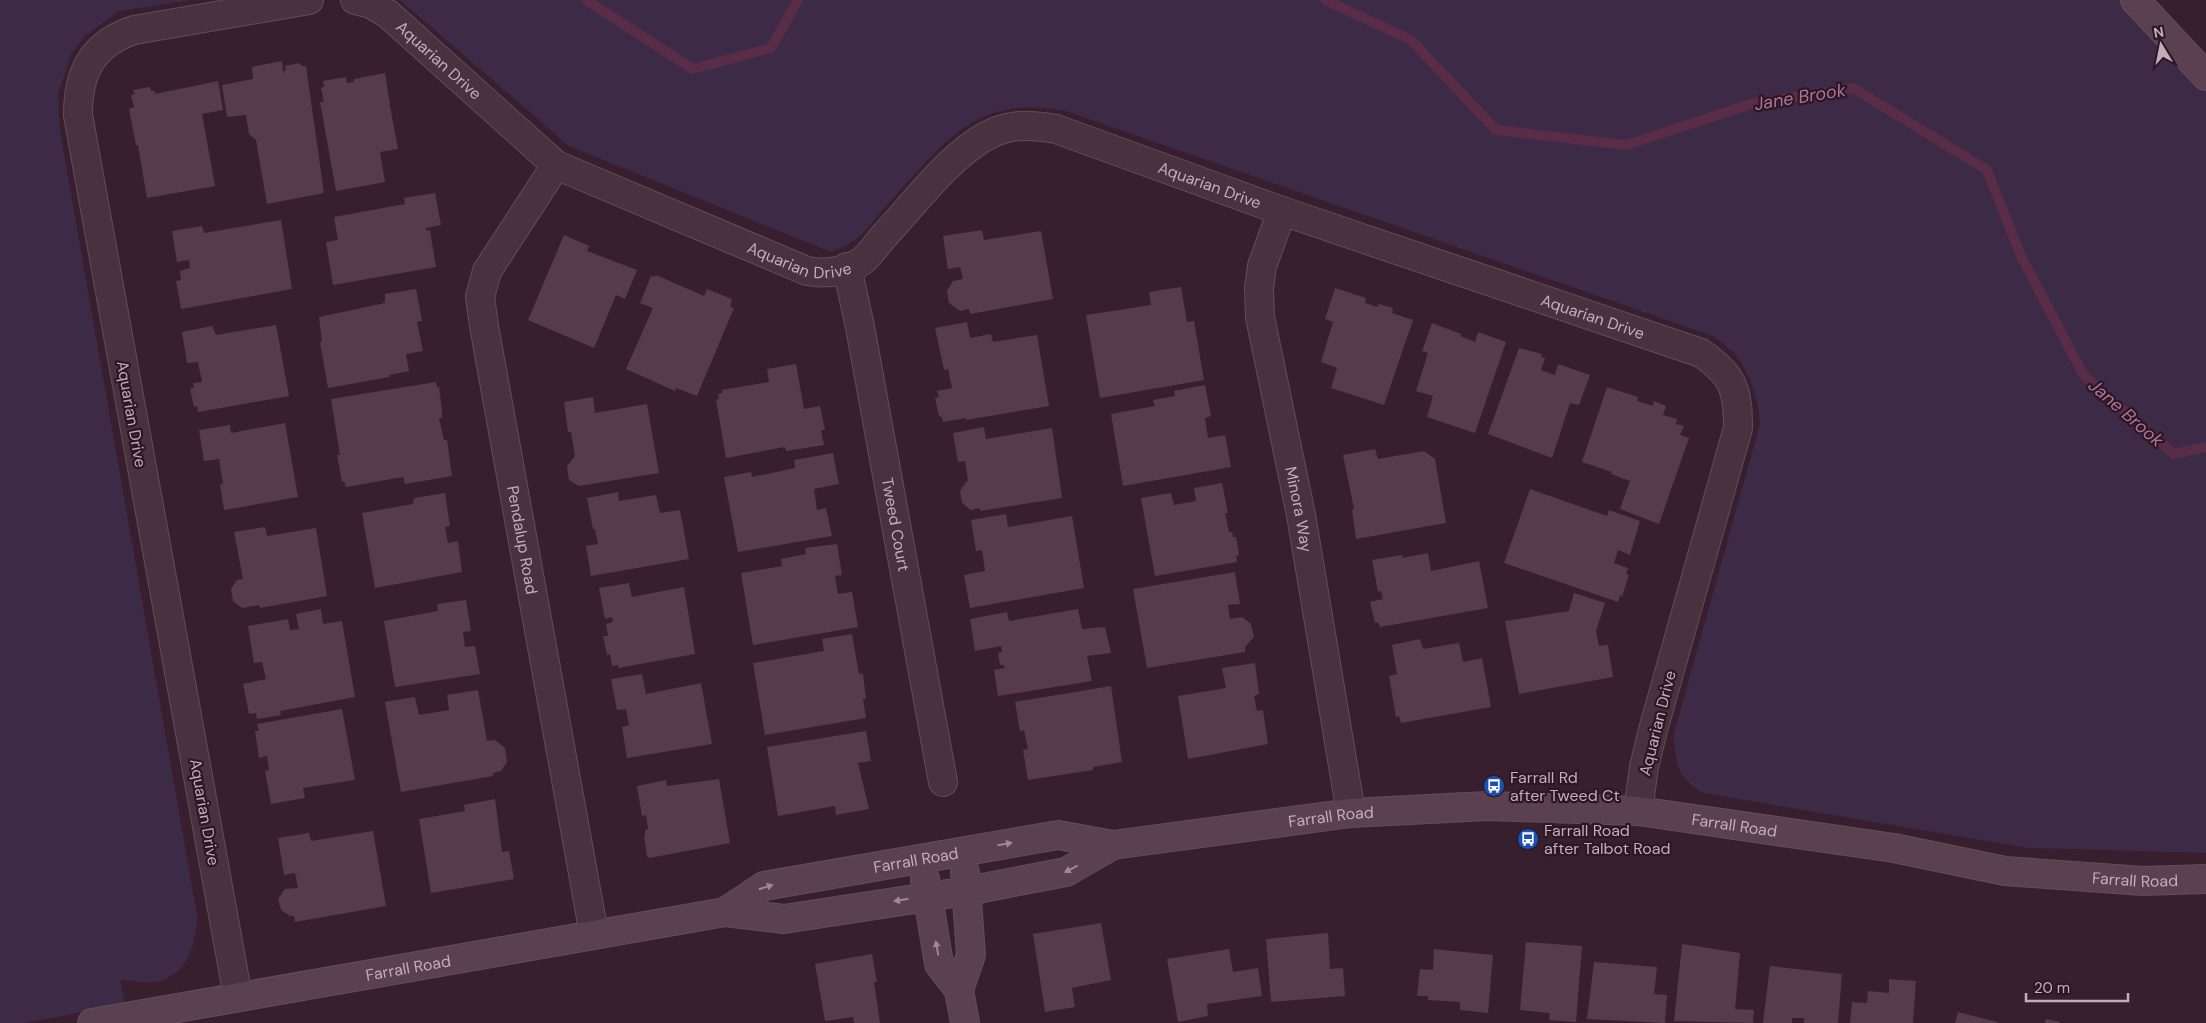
<svg xmlns="http://www.w3.org/2000/svg" width="2206" height="1023" font-family="'DM Sans',sans-serif">
<style>
.green{fill:#3d2a46}
.lines{fill:none;stroke-linecap:round;stroke-linejoin:round}
.stream{stroke:#592c48;stroke-width:10}
.building{fill:#583a4d}
.street-casing{stroke:#634d5b;stroke-width:30}
.secondary-casing{stroke:#634d5b;stroke-width:30}
.street{stroke:#483240;stroke-width:28}
.secondary{stroke:#5b4050;stroke-width:28}
.oneway{fill:#a08696}
.labels{text-anchor:middle;stroke-width:4.5;stroke-linejoin:round;paint-order:stroke}
.street-label{font-size:16px;fill:#c5acbb;stroke:#2c1824}
.poi-label{font-size:16px;fill:#c5acbb;stroke:#2c1824;text-anchor:start}
.water-label{font-size:18px;font-style:italic;fill:#b07398;stroke:#2c1824}
</style>
<rect width="100%" height="100%" fill="#381f2e"/>
<!-- green -->
<g class="green">
<path d="M0 0H192L119 11 85 36 71 54 58 95 60 131 197 915C197 943 187 977 155 982 144 984 131 980 120 980L125 1004 24 1023H0Z"/>
<path d="M400 0H2135L2206 76V853L2029 848 1703 793C1675 775 1678 768 1673 737L1760 424C1759 403 1751 374 1737 357 1731 349 1721 343 1713 336L1066 111C972 93 943 145 886 206 876 217 867 231 855 240 848 245 839 248 831 252L569 146Z"/>
</g>
<g class="lines">
<!-- stream -->
<g class="stream">
<path d="M586 0 693 69 771 48 798 0"/>
<path d="M1325 0 1411 40 1496 130 1626 145 1751 104 1853 88 1987 170 2021 256 2084 376 2174 454 2206 447"/>
</g>
</g>
<!-- building -->
<g class="building">
<path d="M282 61 283 73 286 69 285 66 300 63 301 66H306L324 193 267 204 256 140 249 134 246 115 227 117 222 85 253 79 252 67Z"/>
<path d="M385 73 390 105H387L390 106 398 149 380 152 385 182 336 191 320 102H324L321 88 324 87 323 81 346 77 347 83 354 82V79Z"/>
<path d="M218 81 223 110 202 114 215 186 147 198 138 145H136L129 109 134 107 131 95 135 94 133 90 150 87 151 91H155V94Z"/>
<path d="M435 193 441 225 426 228 427 231 430 230 436 267 333 285 326 242 338 240 334 217 405 204 404 198Z"/>
<path d="M281 220 292 289 181 309 176 281 181 280 180 271 190 268 189 260 177 262 172 231 202 226 204 233Z"/>
<path d="M982 230 984 240 1041 231 1053 299 970 314 969 309 960 311 949 303 947 291 953 281 963 279 960 267 948 269 943 236Z"/>
<path d="M564 235 589 246 587 251 637 270 625 299 616 295 594 348 528 320Z"/>
<path d="M656 275 704 296 707 289 732 299 730 307 734 308 697 396 676 388 675 391 626 369 653 308 640 303 651 276 655 277Z"/>
<path d="M1181 287 1187 322 1194 321 1204 380 1100 398 1086 315 1151 305 1149 292Z"/>
<path d="M1335 288 1366 298 1365 303 1377 307 1379 304 1393 308 1392 313 1413 320 1384 405 1331 388 1337 368 1321 362 1333 322 1325 319Z"/>
<path d="M416 289 422 321 417 322 423 351 406 354 409 371 389 375 390 377 328 388 320 342H322L319 317 385 303V294Z"/>
<path d="M967 322 970 338 991 334 993 342 1037 335 1049 406 966 420V418L943 422 942 417 939 416 935 398 939 397 937 391 952 388 948 369 944 370 935 328Z"/>
<path d="M1432 323 1461 334 1460 336 1475 342 1478 332 1506 342 1475 433 1427 417 1433 396 1416 391 1428 353 1422 351Z"/>
<path d="M276 325 289 396 198 412 197 406 194 407 190 389 194 388 193 383 202 382 198 362 187 363 182 332 212 326 216 335Z"/>
<path d="M1519 348 1542 354 1541 357 1545 358 1541 370 1555 375 1558 364 1590 375 1579 405 1570 403 1552 458 1488 434Z"/>
<path d="M796 364 804 409 820 406 825 430H821L824 445 786 451 785 447 726 458 716 400 719 399 718 394 722 393V390L769 382 767 369Z"/>
<path d="M436 382 437 387H439L442 411V418H439L444 440H447L452 476 405 484 403 477 346 487 344 481 342 482 337 455H340L331 399Z"/>
<path d="M1205 385 1211 416 1205 418 1208 438 1225 435 1231 467 1123 486 1111 414 1155 406 1153 400 1175 396 1174 391Z"/>
<path d="M1607 387 1638 397 1637 401 1653 406 1654 401 1666 406 1663 415 1677 419 1676 424 1684 426 1680 435 1689 438 1659 524 1620 509 1630 481 1611 474 1612 472 1582 462Z"/>
<path d="M593 397 595 413 647 404 659 473 579 486 569 480 567 466 575 456 571 432H568L564 402Z"/>
<path d="M285 423 298 497 224 510 220 485 223 484 219 459 204 461 199 430 230 425 231 433Z"/>
<path d="M984 427 986 439 1052 428 1062 498 980 511V508L971 510 962 503 960 491 966 482 968 481 965 461 958 462 953 433Z"/>
<path d="M1375 449 1378 459 1424 451 1435 459 1446 523 1356 539 1352 510 1354 509 1343 455Z"/>
<path d="M833 453 839 484 814 489 817 510 826 508 832 536 738 552 724 477 751 472 752 477 795 468 794 460Z"/>
<path d="M1222 483 1228 513H1225L1229 532H1232L1233 537H1236L1239 555 1236 556 1237 562 1155 576 1141 498 1171 493 1174 505 1196 501 1194 488Z"/>
<path d="M1530 489 1607 516 1609 510 1640 521 1630 555 1618 550 1614 563 1628 568 1626 574 1629 575 1622 597 1620 595 1618 602 1504 563Z"/>
<path d="M618 492 619 501 656 495 660 513 680 510 689 559 591 576 586 546 598 544 595 529H593L587 498Z"/>
<path d="M445 493 450 526 445 527 448 543 458 541 462 572 375 588 362 513 413 504 414 498Z"/>
<path d="M1006 514 1008 527 1072 516 1084 588 970 608 964 575 985 571 982 550 976 551 971 520Z"/>
<path d="M265 527 267 536 316 528 327 596 260 608 259 605 242 608 233 601 231 589 237 580 243 579 234 532Z"/>
<path d="M837 544 842 575 835 576 838 594 852 592 858 627 753 645 741 573 782 566 781 559 806 554 805 548Z"/>
<path d="M1428 553 1431 571 1479 561 1488 608 1380 627 1378 622 1375 623 1370 602 1383 599 1381 591 1378 592 1372 560 1402 555V558Z"/>
<path d="M1235 572 1240 604 1228 605 1230 619 1242 617 1251 624 1254 637 1245 647V652L1147 668 1133 589Z"/>
<path d="M629 583 632 597 684 587 695 654 618 668V665L612 666 610 654 607 655 603 636H608L606 624 613 622 612 617 605 619 599 588Z"/>
<path d="M1574 593 1605 603 1596 631 1599 646 1608 645 1613 677 1519 694 1505 621 1569 611Z"/>
<path d="M466 600 471 631 463 632 465 647 475 646 480 674 395 687 384 621 438 611 437 604Z"/>
<path d="M321 609 323 624 342 621 355 697 280 711 281 715 257 719 256 713 249 714 243 684 266 679 262 662 254 663 248 626 288 619 290 630 299 629 296 614Z"/>
<path d="M1078 609 1082 629 1105 627 1111 653 1087 656 1092 681 998 696 994 670 1005 668 1004 665H1000L998 653 1002 652 1001 646 975 651 970 619 1007 612 1009 621Z"/>
<path d="M852 634 859 674H863L866 699H863L866 718 765 735 753 663 824 651 822 639Z"/>
<path d="M1420 639 1423 649 1459 643 1463 662 1482 658 1491 707 1401 723 1399 716 1396 717 1389 676 1397 674 1392 645Z"/>
<path d="M1255 663 1259 694 1254 696 1257 711 1263 710 1268 744 1188 759 1178 696 1226 688 1222 668Z"/>
<path d="M642 674 646 694 701 683 712 744 627 758 622 727 629 725 626 709 617 710 611 679Z"/>
<path d="M1111 686 1122 762 1093 767V770L1028 780 1023 750 1028 749 1024 730 1020 731 1015 702Z"/>
<path d="M478 690 487 741 495 740 505 748 507 762 501 771 493 773V776L401 792 385 702 415 697 419 715 449 710 447 695Z"/>
<path d="M342 709 355 780 303 788 305 798 271 804 265 771 269 770 267 756 259 758 255 731H259L257 724Z"/>
<path d="M866 731 871 761 858 763 869 809 836 815 835 806 778 816 767 747Z"/>
<path d="M719 779 730 843 649 858 647 856 644 836 645 835V830L648 829 646 815 642 816 637 786 666 780 667 786Z"/>
<path d="M495 799 502 852 509 851 514 879 431 893 419 819 465 811 464 805Z"/>
<path d="M373 831 386 906 295 922 294 916H290L281 910 278 899 285 889 298 888 295 873 284 875 278 838 309 833 311 841Z"/>
<path d="M1101 923 1111 980 1072 988 1075 1007 1045 1012 1033 934Z"/>
<path d="M1328 933 1330 969 1343 968 1345 996 1271 1002 1266 939Z"/>
<path d="M1526 942 1582 946 1576 1022 1549 1020 1550 1013 1520 1010Z"/>
<path d="M1682 944 1740 953 1735 1009 1754 1010 1753 1023 1674 1021Z"/>
<path d="M1229 949 1233 972 1258 968 1262 996 1207 1004 1208 1016 1178 1022 1167 959Z"/>
<path d="M1434 949 1493 955 1488 1013 1460 1010V1002L1428 1000V996H1417L1420 969 1433 970Z"/>
<path d="M872 954 877 982H874L880 1023H854L853 1017 825 1021 815 964Z"/>
<path d="M1594 962 1657 967 1654 994 1667 995 1665 1023 1587 1019Z"/>
<path d="M1770 966 1842 974 1838 1023H1804V1018H1792V1023H1763Z"/>
<path d="M1889 979 1916 981 1913 1023H1850L1852 1002 1867 1003 1868 991 1889 993Z"/>
<path d="M1958 1012 1997 1022V1023H1955Z"/>
<path d="M2046 1019 2060 1022V1023H2045Z"/>
</g>
<g class="lines">
<!-- street casing -->
<g class="street-casing">
<g id="street">
<path id="s1" d="M355 0 371 4 388 14 556 165 807 271C824 274 843 272 859 263 869 257 877 244 885 235 916 202 962 138 1007 128 1023 124 1039 126 1056 129L1282 211 1701 353C1733 375 1738 389 1738 428L1653 730 1644 767 1638 811"/>
<path id="s2" d="M556 165 487 271 480 297 484 326 594 934"/>
<path id="s3" d="M1282 211 1262 266 1259 288 1260 317 1301 515 1351 813"/>
<path id="s4" d="M847 267 860 327 943 782"/>
<path d="M238 997 78 115C78 72 92 44 134 30L309 0"/>
</g>
</g>
<!-- secondary casing -->
<g class="secondary-casing">
<g id="secondary">
<path d="M2135 0 2206 76"/>
<path d="M965 872 971 955 959 990 965 1023"/>
<path d="M925 879 939 964 959 990"/>
<path id="s5" d="M725 912 764 886 1058 835 1113 845 1351 813 1487 806 1638 811 1894 848 2005 871 2143 881 2206 879"/>
<path id="s6" d="M92 1023 725 912 784 919 967 891 1066 872 1113 845"/>
</g>
</g>
<!-- street -->
<use href="#street" class="street"/>
<!-- secondary -->
<use href="#secondary" class="secondary"/>
</g>
<!-- one-way arrows -->
<defs><path id="oneway-solid" d="M-6-.8H1V-3.2L6.5 0L1 3.2V.8H-6Z" transform="scale(1.25)"/></defs>
<g class="oneway">
<use href="#oneway-solid" transform="translate(1005 844) rotate(-10)"/>
<use href="#oneway-solid" transform="translate(1071 869) rotate(153)"/>
<use href="#oneway-solid" transform="translate(766 887) rotate(-18)"/>
<use href="#oneway-solid" transform="translate(901 900) rotate(171)"/>
<use href="#oneway-solid" transform="translate(937 948) rotate(-100)"/>
</g>
<!-- icons -->
<defs>
<g id="bus-disc" transform="scale(1.125)"><circle r="9.5" fill="#1a4fb4" stroke="#2c1824"/><path d="M-5-6H5V4H4V6H2V4H-2V6H-4V4H-5ZM-3.5-4V0h7V-4ZM-3.5 1.2v1.5H-2V1.2ZM2 1.2v1.5H3.5V1.2Z" fill="#fff"/></g>
</defs>
<g fill-rule="evenodd">
<use href="#bus-disc" x="1494" y="786"/>
<use href="#bus-disc" x="1528" y="839"/>
</g>
<g class="labels">
<!-- street labels -->
<g class="street-label">
<text dy="6" stroke="none"><textPath href="#s1" startOffset="105">Aquarian Drive</textPath></text>
<text dy="6" stroke="none"><textPath href="#s1" startOffset="1004">Aquarian Drive</textPath></text>
<text dy="6" stroke="none"><textPath href="#s1" startOffset="525">Aquarian Drive</textPath></text>
<text dy="6" stroke="none"><textPath href="#s1" startOffset="1409">Aquarian Drive</textPath></text>
<text transform="translate(132 414) rotate(80)" y="6">Aquarian Drive</text>
<text dy="6" stroke="none"><textPath href="#s3" startOffset="306">Minora Way</textPath></text>
<text dy="6" stroke="none"><textPath href="#s4" startOffset="262">Tweed Court</textPath></text>
<text dy="6" stroke="none"><textPath href="#s2" startOffset="400">Pendalup Road</textPath></text>
<text transform="translate(1657 723) rotate(-76)" y="6">Aquarian Drive</text>
<text transform="translate(205 812) rotate(80)" y="6">Aquarian Drive</text>
<text dy="6" stroke="none"><textPath href="#s5" startOffset="621">Farrall Road</textPath></text>
<text dy="6" stroke="none"><textPath href="#s5" startOffset="1026">Farrall Road</textPath></text>
<text dy="6" stroke="none"><textPath href="#s5" startOffset="201">Farrall Road</textPath></text>
<text dy="6" stroke="none"><textPath href="#s5" startOffset="1431">Farrall Road</textPath></text>
<text dy="6" stroke="none"><textPath href="#s6" startOffset="321">Farrall Road</textPath></text>
</g>
<!-- poi labels -->
<g class="poi-label">
<text x="1510" y="783">Farrall Rd<tspan x="1510" dy="18">after Tweed Ct</tspan></text>
<text x="1544" y="836">Farrall Road<tspan x="1544" dy="18">after Talbot Road</tspan></text>
</g>
<!-- water labels -->
<g class="water-label">
<text transform="translate(1800 97) rotate(-9)" y="6">Jane Brook</text>
<text transform="translate(2126 413) rotate(41)" y="6">Jane Brook</text>
</g>
</g>
<!-- north arrow -->
<g transform="translate(2161 45) rotate(350)" stroke="#2c1824" stroke-width="4" paint-order="stroke">
<path d="M0-4L9 19L0 12L-9 19Z" fill="#c5acbb"/>
<text y="-8" font-size="14" font-weight="bold" text-anchor="middle" fill="#c5acbb">N</text>
</g>
<!-- scale -->
<path d="M2026 993v8h102v-8" fill="none" stroke="#c5acbb" stroke-width="2.5"/>
<text x="2034" y="993" font-size="15" fill="#c5acbb" stroke="#2c1824" stroke-width="4" paint-order="stroke">20 m</text>
</svg>
